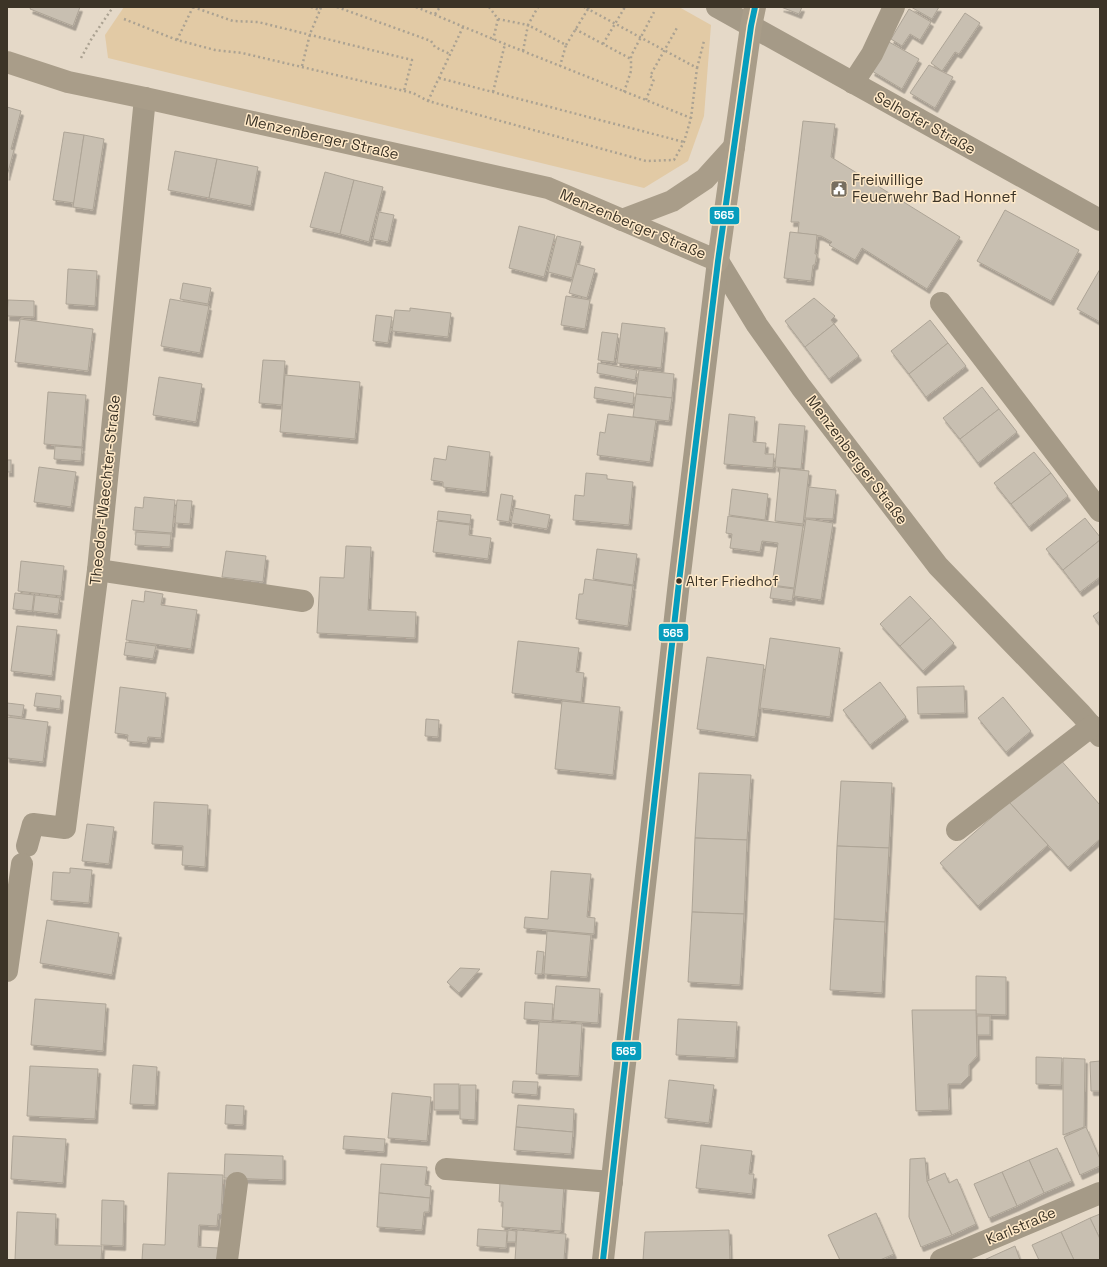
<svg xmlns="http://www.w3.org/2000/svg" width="1107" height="1267" font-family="'Space Grotesk',sans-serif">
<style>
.green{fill:#e2caa5}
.building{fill:#c8bfb1;stroke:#ada496;filter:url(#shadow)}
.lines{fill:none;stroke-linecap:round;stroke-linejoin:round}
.path{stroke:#aba292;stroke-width:2.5;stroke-dasharray:2 3;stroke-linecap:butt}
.minor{stroke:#a59a87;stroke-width:22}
.major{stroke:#a99d89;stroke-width:22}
.bus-1-casing{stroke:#ffe9c8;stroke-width:9}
.bus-1{stroke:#069dbd;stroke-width:6}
.bus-dot{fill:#3c3427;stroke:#ffe9c8;stroke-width:1.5}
.labels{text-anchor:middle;stroke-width:3;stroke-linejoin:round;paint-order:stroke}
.bus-label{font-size:14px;fill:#3c3427;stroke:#ffe9c8;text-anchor:start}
.street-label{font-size:15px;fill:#3c3427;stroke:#ffe9c8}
.poi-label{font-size:15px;fill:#3c3427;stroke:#ffe9c8;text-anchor:start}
.line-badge{stroke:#ffe9c8;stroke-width:1.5}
.badge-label{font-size:11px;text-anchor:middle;font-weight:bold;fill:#fff}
</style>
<defs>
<filter id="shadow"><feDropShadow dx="2.5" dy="4.5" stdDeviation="0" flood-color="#0004"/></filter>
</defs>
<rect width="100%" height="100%" fill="#e5d9c8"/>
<!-- green -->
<path class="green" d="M124 7H679L711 25 704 116 688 161 644 188 108 58 105 35Z"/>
<!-- building -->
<g class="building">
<path d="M31 7H80L73 26 30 9Z"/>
<path d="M781 7H802L799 14Z"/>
<path d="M911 7H939L932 19Z"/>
<path d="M909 9 931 22 920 40 910 34 902 46 891 39Z"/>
<path d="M965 13 980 23 959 54 955 52 942 71 931 63Z"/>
<path d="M889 42 919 59 902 89 872 71Z"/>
<path d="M929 65 953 77 935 108 910 93Z"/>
<path d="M7 107 21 111 11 149 14 150 7 176Z"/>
<path d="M803 121 835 124 831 157 960 237 927 289 862 248 855 260 829 245 832 242 821 236 798 233 799 222H791Z"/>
<path d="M64 132 84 135 74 203 53 200Z"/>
<path d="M84 135 104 139 93 210 73 207Z"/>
<path d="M175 151 217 159 209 198 168 190Z"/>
<path d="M217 159 258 167 251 206 209 198Z"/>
<path d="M325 172 354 180 340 234 310 227Z"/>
<path d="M354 180 383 187 369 242 340 234Z"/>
<path d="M1005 210 1079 250 1051 301 977 261Z"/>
<path d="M379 212 394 215 388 242 373 239Z"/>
<path d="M519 226 555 235 544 277 509 268Z"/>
<path d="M790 232 817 235 815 254H817L815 265H813L811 281 784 278Z"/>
<path d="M557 236 581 242 572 278 548 272Z"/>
<path d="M577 264 595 269 587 298 569 293Z"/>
<path d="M68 269 97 271 95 306 66 304Z"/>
<path d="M1100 269V322L1077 309Z"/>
<path d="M183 283 211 288 208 304 180 299Z"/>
<path d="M566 296 590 300 585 329 561 325Z"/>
<path d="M814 298 835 316 831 320 834 324 805 347 785 321Z"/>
<path d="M170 299 209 306 200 353 161 346Z"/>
<path d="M8 300 34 301V317L7 316Z"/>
<path d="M410 308 451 313 448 337 392 331 395 310 410 311Z"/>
<path d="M376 315 392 317 388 343 373 341Z"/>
<path d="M20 319 93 329 88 371 15 362Z"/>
<path d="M930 320 948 343 909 374 891 351Z"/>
<path d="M622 323 665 328 661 368 617 363Z"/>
<path d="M834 324 859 356 829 379 805 347Z"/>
<path d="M602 332 618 334 614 362 598 360Z"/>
<path d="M948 343 966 366 926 397 909 374Z"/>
<path d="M263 360 285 361 282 405 259 403Z"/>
<path d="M598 363 637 370 635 380 597 373Z"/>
<path d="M639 370 674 374 672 398 636 394Z"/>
<path d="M285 375 360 382 355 439 280 432Z"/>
<path d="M159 377 202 384 196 422 153 415Z"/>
<path d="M595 387 634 393 633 404 594 398Z"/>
<path d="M982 387 999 409 960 439 943 418Z"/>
<path d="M48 392 86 395 82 447 44 444Z"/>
<path d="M636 394 672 398 669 421 633 417Z"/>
<path d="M999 409 1017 432 978 463 960 439Z"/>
<path d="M608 414 656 420 650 462 597 455 600 432 605 433Z"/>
<path d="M729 414 755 417 753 442 766 443 765 454H774L773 468 724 464Z"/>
<path d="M779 424 805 426 801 469 775 467Z"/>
<path d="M55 446 82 448 81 461 54 459Z"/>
<path d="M448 446 490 452 486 492 443 487V482L431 480 434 458 446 460Z"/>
<path d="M1034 452 1051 473 1011 504 994 483Z"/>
<rect x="7" y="460" width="4" height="12"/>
<path d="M39 467 76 472 71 507 34 502Z"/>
<path d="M780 468 809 471 803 524 775 521Z"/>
<path d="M586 473 607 475V479L633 482 629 525 573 520 575 495 584 496Z"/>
<path d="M1051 473 1068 496 1029 527 1011 504Z"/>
<path d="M809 487 836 490 833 519 805 518Z"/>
<path d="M732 489 768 494 765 520 729 515Z"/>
<path d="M501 494 513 496 509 522 497 520Z"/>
<path d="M144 497 175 500 172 533 133 530 135 507 143 508Z"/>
<path d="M177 500 192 501 190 524 175 523Z"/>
<path d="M514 508 550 515 547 529 511 523Z"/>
<path d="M438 511 471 515 470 524 437 520Z"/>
<path d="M728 516 803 526 794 588 772 585 778 543 762 541 760 552 730 548 732 534 726 533Z"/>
<path d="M1085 518 1100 537V540L1063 570 1046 549Z"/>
<path d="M806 519 833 523 821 600 794 596Z"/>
<path d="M437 521 470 525 469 535 491 538 488 559 433 552Z"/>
<path d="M136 532 171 534 170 547 135 545Z"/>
<path d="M1100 540V577L1080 592 1063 570Z"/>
<path d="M346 546 371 547 368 610 416 612 415 638 317 633 320 577 344 578Z"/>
<path d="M597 549 637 554 633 585 593 579Z"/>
<path d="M226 551 266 556 263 582 222 577Z"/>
<path d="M21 561 64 566 61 596 18 591Z"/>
<path d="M585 579 633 586 628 626 576 619 579 594H583Z"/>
<path d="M772 586 794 589 792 601 770 598Z"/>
<path d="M145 591 163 594 161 605 197 610 191 649 126 640 132 600 144 602Z"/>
<path d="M15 593 34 595 32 611 13 609Z"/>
<path d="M35 595 60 598 58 614 33 611Z"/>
<path d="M910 596 931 618 900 646 880 624Z"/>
<path d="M1100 611V625L1093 616Z"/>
<path d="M931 618 954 643 923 671 900 646Z"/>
<path d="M17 626 57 630 52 676 11 671Z"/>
<path d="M770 638 840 648 830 717 760 708Z"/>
<path d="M518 641 579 648 576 672 584 673 581 702 512 693Z"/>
<path d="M126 642 156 646 153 659 124 655Z"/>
<path d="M707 657 764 665 755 737 697 729Z"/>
<path d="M880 682 906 717 870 745 843 710Z"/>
<path d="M964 686 965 713 918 714 917 687Z"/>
<path d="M120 687 166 693 161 738 148 737 147 743 127 741 128 735 115 733Z"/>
<path d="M36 693 61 696 60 709 34 706Z"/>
<path d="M1003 697 1031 731 1006 752 978 718Z"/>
<path d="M562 701 620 707 613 775 555 769Z"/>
<path d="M7 703 24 705 22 717 7 715Z"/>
<path d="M7 717 48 722 43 762 7 758Z"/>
<path d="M426 719 439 720 438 737 425 736Z"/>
<path d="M1059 758 1100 805V839L1068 867 1009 802Z"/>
<path d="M699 773 751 775 747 840 695 838Z"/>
<path d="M841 781 892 783 889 848 837 846Z"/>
<path d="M154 802 208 805 205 867 182 865 183 846 152 844Z"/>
<path d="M1009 802 1048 845 978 906 940 863Z"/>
<path d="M87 824 114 827 109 864 82 861Z"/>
<path d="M695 838 747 840 744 914 692 912Z"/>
<path d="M837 846 889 848 885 922 834 919Z"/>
<path d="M70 868 92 870 89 903 51 900 53 872 70 873Z"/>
<path d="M551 871 591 874 587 917 595 918 594 934 524 928 525 917 548 919Z"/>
<path d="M692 912 744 914 740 985 688 982Z"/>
<path d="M834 919 885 922 882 993 830 990Z"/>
<path d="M47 920 119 933 112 975 40 963Z"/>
<path d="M547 931 591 935 587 977 544 974Z"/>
<path d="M537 951 544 952 542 974H535Z"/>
<path d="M460 968 480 969 459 993 447 982Z"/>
<path d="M976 976 1006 977V1015L976 1014Z"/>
<path d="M556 986 600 989 598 1023 553 1020Z"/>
<path d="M35 999 106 1004 103 1051 31 1045Z"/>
<path d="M525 1002 553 1004 552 1021 524 1019Z"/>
<path d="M912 1010H976L977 1056 969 1065V1076L961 1084H948L949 1110 916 1111Z"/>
<rect x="977" y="1016" width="13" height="19"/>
<path d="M678 1019 737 1022 735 1058 676 1055Z"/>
<path d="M539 1022 582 1024 579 1076 536 1074Z"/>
<path d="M1036 1057 1062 1058 1061 1085 1036 1084Z"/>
<path d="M1063 1058 1085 1059 1084 1127 1063 1135Z"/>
<path d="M1100 1061V1091H1091L1090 1062Z"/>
<path d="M133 1065 157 1067 155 1105 130 1104Z"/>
<path d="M30 1066 98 1069 95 1119 27 1116Z"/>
<path d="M669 1080 714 1085 709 1123 665 1118Z"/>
<path d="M513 1081 538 1082 537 1095 512 1093Z"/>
<rect x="434" y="1084" width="25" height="26"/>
<path d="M460 1085H476L475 1120 460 1119Z"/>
<path d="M392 1093 431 1097 427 1141 388 1138Z"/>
<path d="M226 1105 244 1106 243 1125 225 1124Z"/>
<path d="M518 1105 574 1109 573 1132 516 1127Z"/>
<path d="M516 1127 573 1132 571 1154 514 1150Z"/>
<path d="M1086 1127 1100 1159V1166L1080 1175 1064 1137Z"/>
<path d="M13 1136 66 1139 63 1183 11 1179Z"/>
<path d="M344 1136 385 1139 384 1152 343 1149Z"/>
<path d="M701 1145 752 1151 749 1174H754L752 1194 696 1188Z"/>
<path d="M1057 1148 1072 1181 1044 1193 1029 1160Z"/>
<path d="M225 1154 283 1156V1180L224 1178Z"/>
<path d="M925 1158 927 1181 952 1235 921 1247 909 1217 910 1159Z"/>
<path d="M1029 1160 1044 1193 1017 1206 1002 1172Z"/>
<path d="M381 1164 427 1167 425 1185 431 1186 430 1198 379 1193Z"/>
<path d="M1002 1172 1017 1206 989 1218 974 1184Z"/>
<path d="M168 1173 223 1175 221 1214H218L217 1226 199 1225 198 1247 220 1248 219 1260H142L143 1244 165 1245Z"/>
<path d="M945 1173 949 1183 957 1179 976 1224 952 1235 927 1181Z"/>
<path d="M500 1181 564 1185 561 1231 502 1227 503 1202H499Z"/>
<path d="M379 1193 430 1198 429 1212H424L422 1230 377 1227Z"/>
<path d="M102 1200 124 1201 123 1246 101 1245Z"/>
<path d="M17 1212 56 1214 55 1245 102 1246 101 1260H15Z"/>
<path d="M876 1213 894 1254 880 1260H840L828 1235Z"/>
<path d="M1100 1214V1239L1090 1218Z"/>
<path d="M1090 1218 1100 1239V1260H1074L1061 1232Z"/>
<path d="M478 1229 507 1231 506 1248 477 1246Z"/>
<path d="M508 1230 516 1231V1242H507Z"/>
<path d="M517 1230 566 1234 564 1260H515Z"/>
<path d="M729 1230 730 1260H643L645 1232Z"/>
<path d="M1061 1232 1074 1260H1039L1032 1245Z"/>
<path d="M1015 1246 1020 1260H984Z"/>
</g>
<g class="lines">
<!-- path -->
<g class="path">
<path d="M193 7 233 21 258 22 412 60 404 91"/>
<path d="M311 7 320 10 321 7"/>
<path d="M337 7 431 41 435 47 450 54"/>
<path d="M416 7 505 44 691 118"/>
<path d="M489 7 498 19 493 40"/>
<path d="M435 14 440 7"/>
<path d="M124 19 177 40 215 50 242 53 413 93 428 101 646 161 674 160 684 142 691 118 697 68 588 9 589 7"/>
<path d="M498 19 528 25 538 7"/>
<path d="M575 29 631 59"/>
<path d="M177 40 193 7"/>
<path d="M603 44 625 7"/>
<path d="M566 45 588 9 584 7"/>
<path d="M523 51 528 25 566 45 560 66"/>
<path d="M81 58 92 38 113 7"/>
<path d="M302 66 310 34 320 10"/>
<path d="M697 68 704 41"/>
<path d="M439 78 684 142"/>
<path d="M493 92 505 44"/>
<path d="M624 92 631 71V56L654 12"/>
<path d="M646 100 654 79 650 76 678 26"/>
<path d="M428 101 463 27"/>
</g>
<!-- minor -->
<g class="minor">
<path d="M717 7 1100 220"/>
<path d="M853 83 872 54 894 7"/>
<path d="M718 261 757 325 801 387 938 566 1081 714 1100 736"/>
<path d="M941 303 1100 511"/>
<path d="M98 570 303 601"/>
<path d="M957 830 1092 726"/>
<path d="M27 846 33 824 65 828 98 570 145 98"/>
<path d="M7 971 22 864"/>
<path d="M446 1169 612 1182"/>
<path d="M227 1260 237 1183"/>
<path d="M603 1260 679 582 718 261"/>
<path d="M941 1260 1100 1193"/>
</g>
<!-- major -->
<g class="major">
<path d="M7 62 68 82 145 98 548 188 718 261 751 26 755 7"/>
<path d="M622 220 672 201 705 179 734 147"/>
</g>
<!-- bus-1 casing -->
<g class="bus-1-casing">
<path id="bus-1" d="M603 1260 679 582 718 261 751 26 755 7"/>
</g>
<!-- bus-1 -->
<use href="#bus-1" class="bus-1"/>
</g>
<!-- icons -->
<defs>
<g id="civic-square" transform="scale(0.9)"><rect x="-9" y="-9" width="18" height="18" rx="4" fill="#776e5f" stroke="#ffe9c8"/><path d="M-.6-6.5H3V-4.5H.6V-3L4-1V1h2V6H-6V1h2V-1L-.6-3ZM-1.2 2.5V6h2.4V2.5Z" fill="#fff"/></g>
</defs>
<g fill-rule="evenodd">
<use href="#civic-square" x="839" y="189"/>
</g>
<!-- markers -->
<circle class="bus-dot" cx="679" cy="581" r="3.5"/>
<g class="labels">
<!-- bus labels -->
<g class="bus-label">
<text x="686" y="586">Alter Friedhof</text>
</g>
<!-- street labels -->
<g class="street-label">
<text transform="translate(925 123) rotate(29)" y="5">Selhofer Straße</text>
<text transform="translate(322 137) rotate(13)" y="5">Menzenberger Straße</text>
<text transform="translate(633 224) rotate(23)" y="5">Menzenberger Straße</text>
<text transform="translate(857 460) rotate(53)" y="5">Menzenberger Straße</text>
<text transform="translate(105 490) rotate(-84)" y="5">Theodor-Waechter-Straße</text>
<text transform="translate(1021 1226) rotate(-23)" y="5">Karlstraße</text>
</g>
<!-- poi labels -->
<g class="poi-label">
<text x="852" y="185">Freiwillige<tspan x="852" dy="17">Feuerwehr Bad Honnef</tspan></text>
</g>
</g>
<g class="line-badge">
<rect x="709" y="206" width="31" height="19" rx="4" fill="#069dbd"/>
<rect x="658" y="623" width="31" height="19" rx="4" fill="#069dbd"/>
<rect x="611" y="1041" width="31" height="20" rx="4" fill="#069dbd"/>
</g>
<g class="badge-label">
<text x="724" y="219">565</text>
<text x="673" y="637">565</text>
<text x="626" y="1055">565</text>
</g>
<!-- border -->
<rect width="1107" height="1267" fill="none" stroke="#3c3427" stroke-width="16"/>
</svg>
